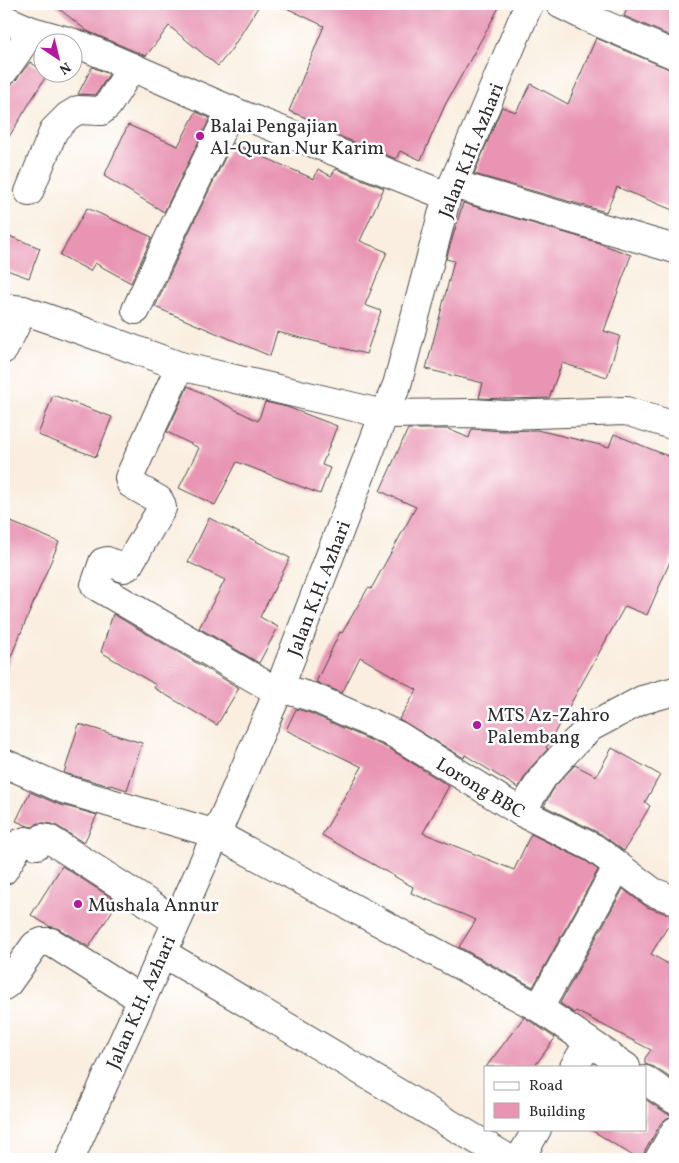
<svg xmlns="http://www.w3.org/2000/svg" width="679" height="1163" font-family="Vollkorn,serif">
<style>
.building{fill:#e894b2}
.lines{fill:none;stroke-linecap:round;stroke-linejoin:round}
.minor-casing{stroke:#4a4846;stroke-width:30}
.minor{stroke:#fff;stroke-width:28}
.poi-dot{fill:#b5179e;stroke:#fff;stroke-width:2}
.labels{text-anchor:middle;stroke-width:5;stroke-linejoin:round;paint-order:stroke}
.poi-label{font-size:19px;fill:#2b2b2b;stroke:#fff;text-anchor:start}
.street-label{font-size:19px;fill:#2b2b2b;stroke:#fff}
</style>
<rect width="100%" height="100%" fill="#fff"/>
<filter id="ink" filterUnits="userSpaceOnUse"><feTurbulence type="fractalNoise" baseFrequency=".02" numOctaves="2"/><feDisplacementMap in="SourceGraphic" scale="10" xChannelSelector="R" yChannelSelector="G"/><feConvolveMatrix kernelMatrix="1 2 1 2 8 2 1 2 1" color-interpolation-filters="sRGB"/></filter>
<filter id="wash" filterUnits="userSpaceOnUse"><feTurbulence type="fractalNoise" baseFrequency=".0096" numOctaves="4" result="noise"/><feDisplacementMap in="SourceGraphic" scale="20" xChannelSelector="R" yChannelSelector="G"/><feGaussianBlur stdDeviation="1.12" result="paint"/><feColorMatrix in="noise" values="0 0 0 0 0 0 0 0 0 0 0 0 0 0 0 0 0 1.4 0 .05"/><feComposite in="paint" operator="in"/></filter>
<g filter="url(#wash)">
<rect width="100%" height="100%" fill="#f9eedf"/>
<g id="blocks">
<!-- building -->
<g class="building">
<path d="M53 4H260L231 50 218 66 169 26 146 56 87 31Z"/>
<path d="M278 4H501L445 105 421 160 400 151 396 159 334 134 336 130 289 111 324 26Z"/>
<path d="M629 4H675V38L624 16Z"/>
<path d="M596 38 669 69 675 70V211L617 187 606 212 474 174 502 107 516 112 531 84 568 104Z"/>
<path d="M30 62 42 70V72L48 73 4 145V86L11 85 16 80Z"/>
<path d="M92 67 109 74 96 95 78 94Z"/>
<path d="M196 112 210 118 164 212 104 176 128 125 178 146Z"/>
<path d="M232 143 314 179 318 169 331 176 336 169 384 188 360 241 387 252 365 305 381 311 366 354 277 332 270 356 155 307 188 234Z"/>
<path d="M463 203 593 241 631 255 604 331 620 336 607 377 562 363 549 398 505 399 479 398 483 383 426 369 454 261 446 259Z"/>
<path d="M87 208 152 237 131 283 95 263 90 271 60 255Z"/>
<path d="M4 234 40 248 29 278 4 269Z"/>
<path d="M188 386 258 421 265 402 287 407 337 426 322 465 330 468 320 494 237 462 215 505 179 488 199 448 167 432Z"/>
<path d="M53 395 112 417 96 457 38 435Z"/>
<path d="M408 429H448L469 438 472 429 504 431 537 430 609 447 614 434 675 459V550L647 615 625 606 546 748 548 749 531 767 518 788 465 755 464 758 399 719 417 690 360 657 342 693 316 682 340 632 342 633 368 588 371 589 416 507 380 491Z"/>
<path d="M209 518 290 558 260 617 278 627 259 663 199 628 225 580 188 562Z"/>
<path d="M4 519 59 542 4 673Z"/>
<path d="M113 614 239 688 217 725 154 688 156 685 101 652Z"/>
<path d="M296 709 310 713 390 749 449 786 423 833 514 870 531 834 586 861 598 870 533 987 459 947 476 920 411 893 413 887 322 835 362 767 286 730Z"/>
<path d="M79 724 142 743 127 790 111 785 110 786 64 773Z"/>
<path d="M612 748 660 775 645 802 650 806 624 851 601 834 544 806 555 786 575 765 596 776Z"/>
<path d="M30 792 58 804 97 815 84 843 57 826 52 824 46 823H38L33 827 28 826 16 821Z"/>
<path d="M62 866 118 902 89 947 59 929 49 926 31 915Z"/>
<path d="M623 889 647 907 670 915H675L651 954 675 968V1081L654 1067 645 1064V1058L651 1050 576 1011 574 1013 560 1003Z"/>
<path d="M524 1017 555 1038 534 1067H486Z"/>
<path d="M645 1099 666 1113 674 1116 667 1118 661 1123 645 1151 643 1159H638L590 1129H645Z"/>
</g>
</g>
</g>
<g filter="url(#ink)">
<use href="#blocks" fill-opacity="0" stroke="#4a4846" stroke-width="1"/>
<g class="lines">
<!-- minor casing -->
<g class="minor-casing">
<g id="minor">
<path d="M560 4 586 17 675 55"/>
<path d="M4 19 32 31 71 42"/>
<path d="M72 43 83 46 240 114 447 196"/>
<path d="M4 71 32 31"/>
<path d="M453 184 675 249"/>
<path d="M29 192 54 130 68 116 78 110 101 111 108 105 132 67"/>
<path d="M4 308 23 310 61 323 180 366"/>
<path d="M136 310 174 227 231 110"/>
<path d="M4 349 23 310"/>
<path d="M280 688 315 698 397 735 521 812 594 848 653 892 675 900"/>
<path d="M278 692 96 586 95 585 103 562 107 561 124 568 128 566 162 508 161 504 159 500 131 484 129 478 180 366 384 414 472 413 505 415 626 411 675 426"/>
<path d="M4 763 63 789 216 834 539 1008 626 1067"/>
<path d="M521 812 543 777 574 743 591 727 642 700 675 691"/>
<path d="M4 870 20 843 26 841 37 845 43 838 49 839 176 921"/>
<path d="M163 953 509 1159"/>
<path d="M4 986 8 983 35 945 42 942H51L141 999"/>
<path d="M539 1008 618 866"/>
<path d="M574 1067 589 1042"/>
<path d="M645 1080 675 1100"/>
<path d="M70 1159 215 837 278 692 384 414 397 385 447 196 453 184 529 4"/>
<path d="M517 1159 522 1155 537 1129"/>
<path d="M659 1159 675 1131"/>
</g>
</g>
<!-- minor -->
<use href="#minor" class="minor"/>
</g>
</g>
<!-- markers -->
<g class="poi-dot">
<circle cx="200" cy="136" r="5"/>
<circle cx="477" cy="725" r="5"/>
<circle cx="78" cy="904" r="5"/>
</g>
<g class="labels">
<!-- poi labels -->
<g class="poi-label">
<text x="210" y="132">Balai Pengajian<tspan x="210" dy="22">Al-Quran Nur Karim</tspan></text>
<text x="487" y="721">MTS Az-Zahro<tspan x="487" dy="22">Palembang</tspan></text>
<text x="88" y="911">Mushala Annur</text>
</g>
<!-- street labels -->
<g class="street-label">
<text transform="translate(470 150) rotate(-68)" y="7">Jalan K.H. Azhari</text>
<text transform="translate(318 588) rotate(-69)" y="7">Jalan K.H. Azhari</text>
<text transform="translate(481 787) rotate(31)" y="7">Lorong BBC</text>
<text transform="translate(140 1002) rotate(-66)" y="7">Jalan K.H. Azhari</text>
</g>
</g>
<!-- margin -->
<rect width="679" height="1163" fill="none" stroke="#fff" stroke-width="20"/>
<!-- legend -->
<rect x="484" y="1066" width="162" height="65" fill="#ffffff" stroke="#aaaaaa"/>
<rect x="494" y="1082" width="25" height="8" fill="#ffffff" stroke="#aaaaaa"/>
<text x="529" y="1090" font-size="15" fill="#2b2b2b">Road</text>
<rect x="494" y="1103" width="25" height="15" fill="#e894b2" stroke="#aaaaaa"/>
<text x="529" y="1116" font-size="15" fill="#2b2b2b">Building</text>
<!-- north arrow -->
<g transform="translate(58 58) rotate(145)"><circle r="24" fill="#ffffff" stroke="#aaaaaa"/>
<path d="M0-4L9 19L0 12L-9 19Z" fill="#b5179e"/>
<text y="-8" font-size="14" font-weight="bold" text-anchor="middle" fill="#2b2b2b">N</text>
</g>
</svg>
